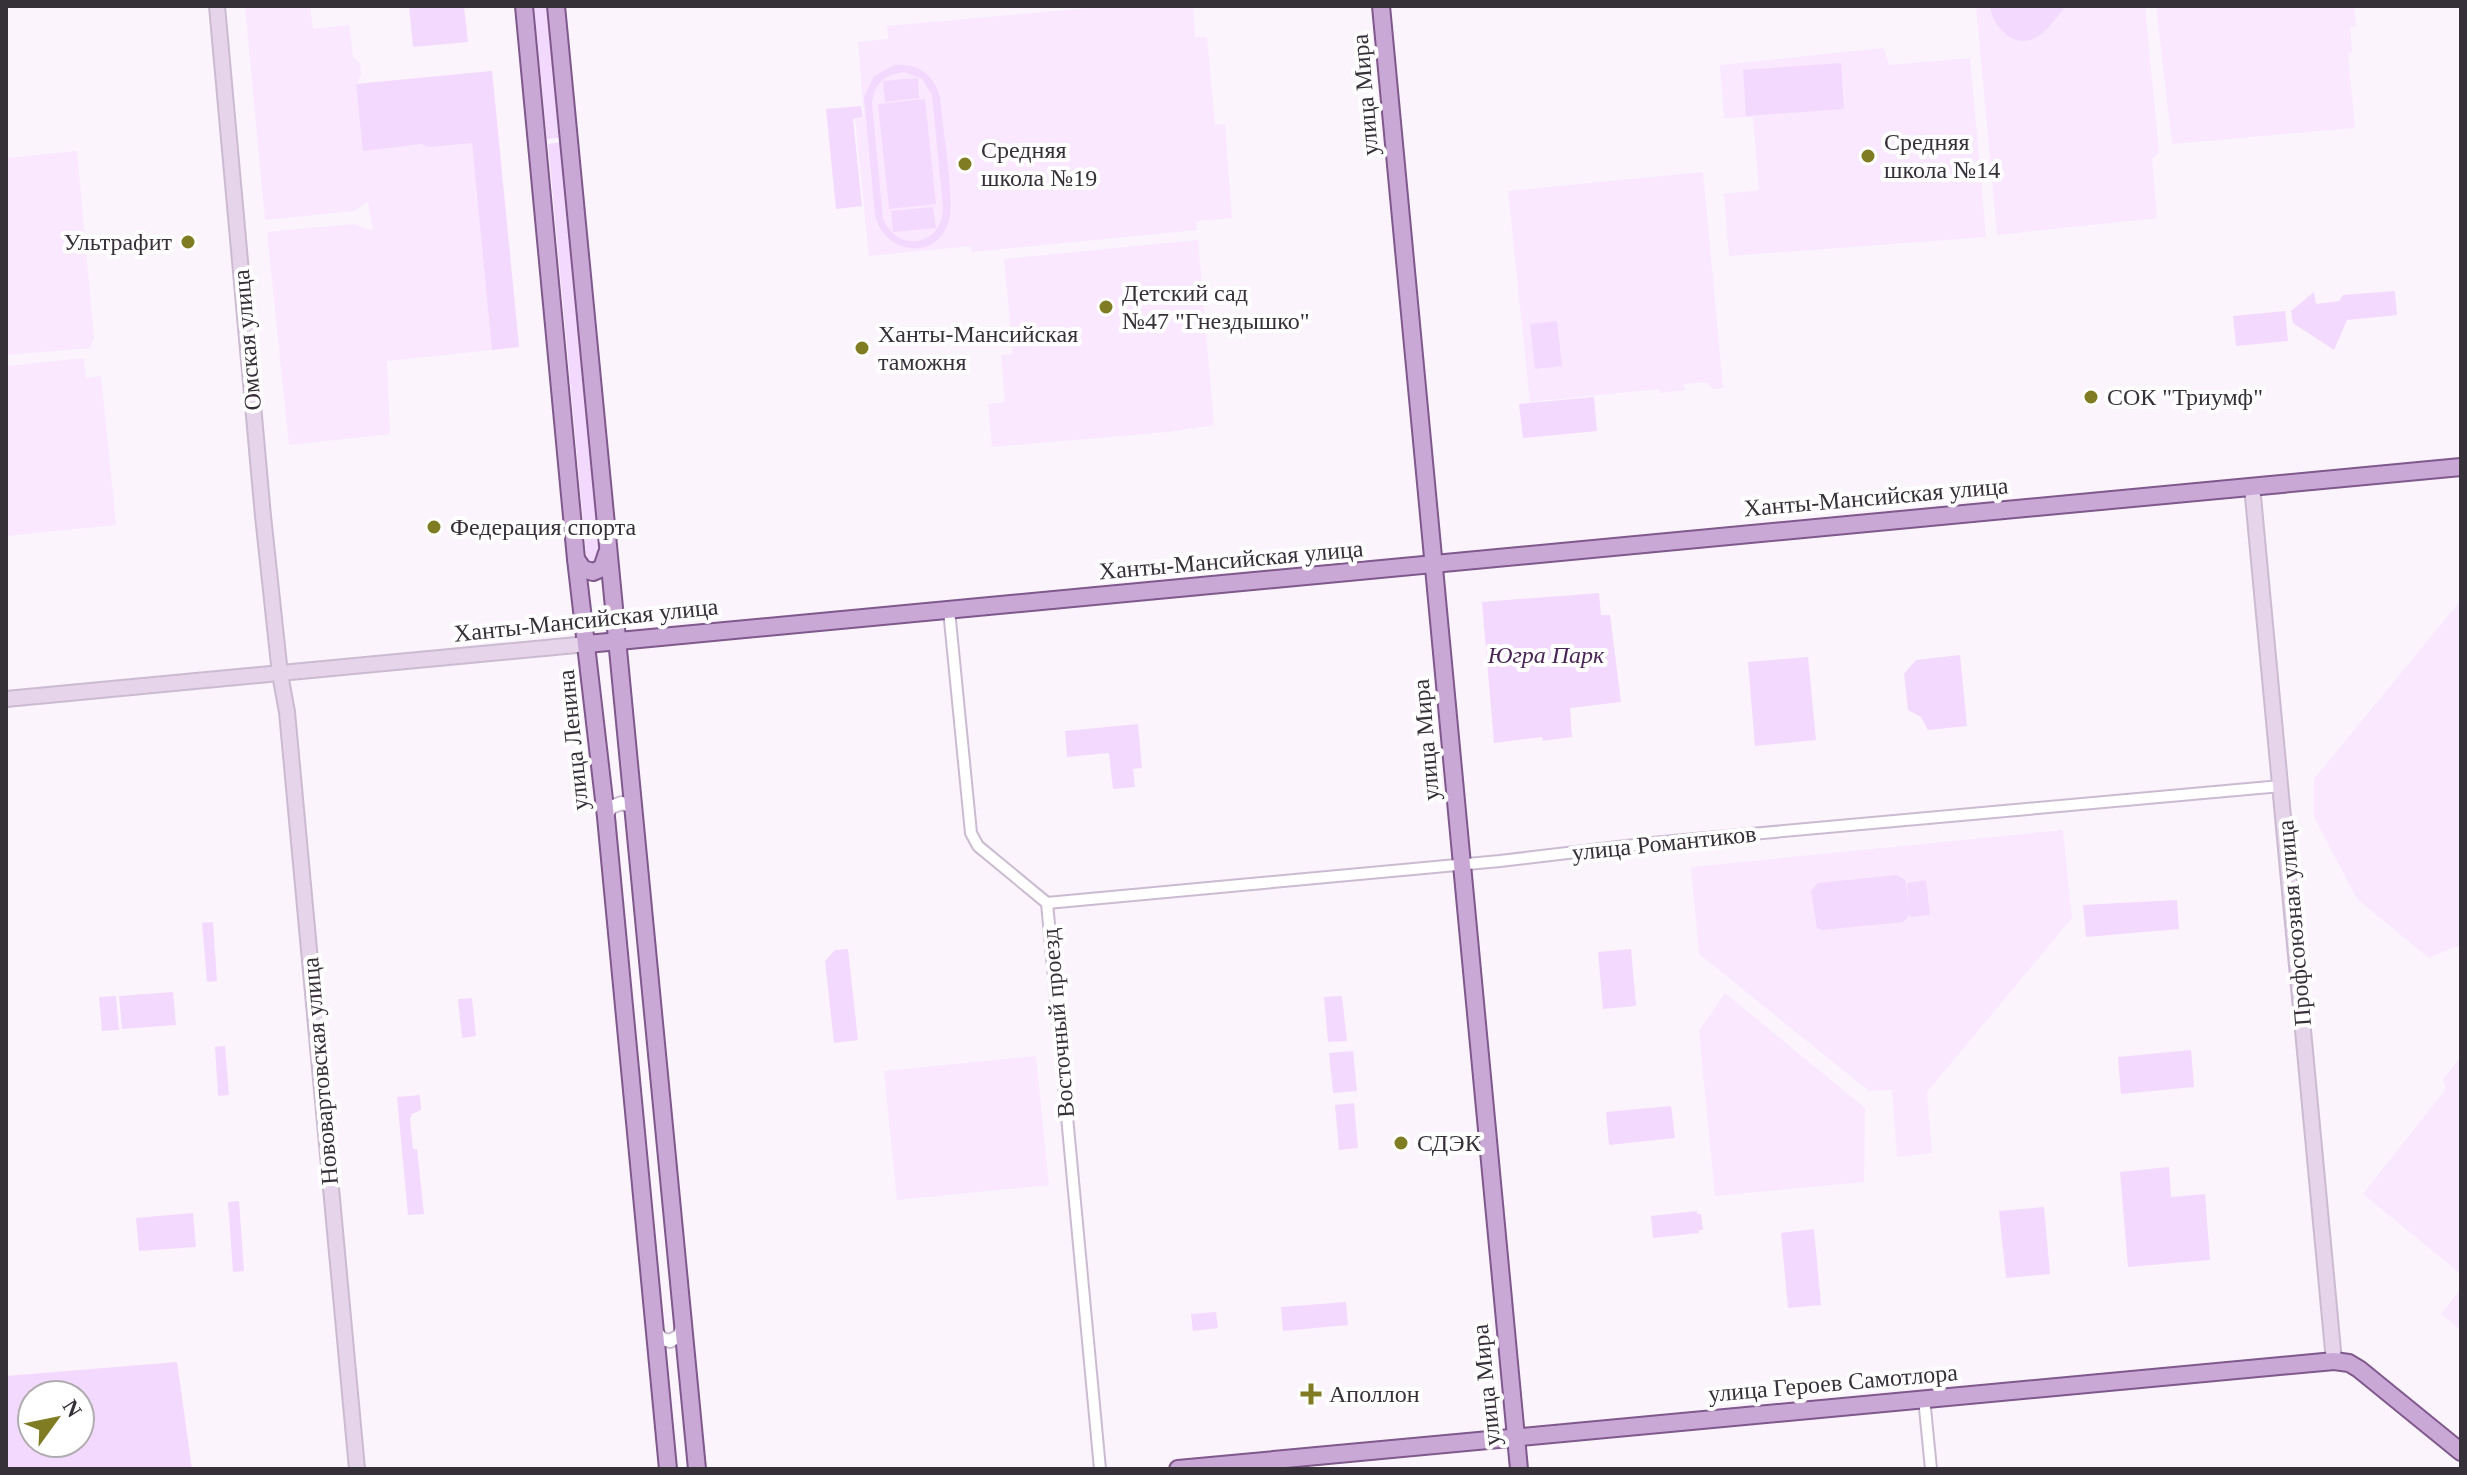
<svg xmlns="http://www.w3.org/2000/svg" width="2467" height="1475" font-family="'Times New Roman',serif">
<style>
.built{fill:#f9e8ff}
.green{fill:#f4d9fe;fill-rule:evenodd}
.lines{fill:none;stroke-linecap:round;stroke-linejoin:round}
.minor-casing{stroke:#cbbbd1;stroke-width:14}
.tertiary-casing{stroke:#cbbbd1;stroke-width:16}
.secondary-casing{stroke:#cbbbd1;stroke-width:18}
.primary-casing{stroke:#7f588c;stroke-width:20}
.minor{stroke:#fff;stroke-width:10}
.tertiary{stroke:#fff;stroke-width:12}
.secondary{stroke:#e5d4ea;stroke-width:14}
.primary{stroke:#caa8d6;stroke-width:16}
.poi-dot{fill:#7f7c23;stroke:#fff;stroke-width:3}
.labels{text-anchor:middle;stroke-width:8;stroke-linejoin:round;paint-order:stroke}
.street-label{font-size:24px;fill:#363038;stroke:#fff}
.poi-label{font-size:24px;fill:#363038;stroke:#fff;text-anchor:start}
.park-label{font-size:24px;font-style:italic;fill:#4a2656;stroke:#fff}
</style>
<rect width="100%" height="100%" fill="#fbf4fd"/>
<!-- built -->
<g class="built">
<path d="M245 6H310L313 29 349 25 353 57 360 63 361 74 357 84 492 71 519 347 387 361 390 434 289 445 267 232 354 224 373 231 368 202 354 211 265 220Z"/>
<path d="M1112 6H1193L1195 37H1207L1215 125 1225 124 1232 218 1196 221 1197 230 972 252 971 246 869 256 855 119 864 118 858 42 888 39 887 26Z"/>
<path d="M1976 6H2145L2159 153 2152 159 2157 218 1997 235Z"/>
<path d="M2156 6H2354L2356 26 2350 27 2352 52 2348 53 2355 128 2172 144Z"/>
<path d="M1884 48 1889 65 1970 58 1986 237 1729 256 1724 194 1759 190 1753 117 1724 118 1720 65Z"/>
<path d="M77 151 94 338 90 348 6 355V158Z"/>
<path d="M1703 172 1723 388 1713 389 1706 382 1684 384 1685 390 1660 393 1659 389 1530 402 1508 191Z"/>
<path d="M1198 240 1214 425 1167 432 992 447 988 404 1005 402 1001 355 1013 354 1004 259Z"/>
<path d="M84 358 86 378 101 376 116 525 6 536V366Z"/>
<path d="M2461 600V947H2454L2429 958 2357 899 2314 817V779Z"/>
<path d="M2063 830 2072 918 1927 1092 1932 1153 1897 1157 1892 1090 1869 1091 1699 954 1691 867Z"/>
<path d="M1725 993 1865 1108 1864 1182 1715 1196 1699 1031Z"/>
<path d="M1036 1056 1049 1185 897 1200 884 1071Z"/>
<path d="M2461 1057V1274L2363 1194 2446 1089 2443 1079Z"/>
<path d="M2461 1289V1330L2441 1314Z"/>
</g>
<!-- green -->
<g class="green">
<path d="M409 6H464L468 42 413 47Z"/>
<path d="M534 6H547L560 138 547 139Z"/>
<path d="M1990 6H2066C2058 15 2050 28 2040 35 2017 52 1993 29 1990 6Z"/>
<path d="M1841 63 1844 109 1746 116 1743 70Z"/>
<path d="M895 65C918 63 934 75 940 97 942 124 955 199 949 220 938 262 884 255 875 215L864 97 874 76ZM904 72 922 79 932 95 943 207C943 246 898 254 883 219L872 103C874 84 885 74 904 72Z"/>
<path d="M492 71 519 347 492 350 472 143 429 147 421 144 363 151 356 84Z"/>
<path d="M918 78 919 98 885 102 883 81Z"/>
<path d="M925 99 936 204 889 209 878 104Z"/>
<path d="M861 106 863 117 853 119 862 206 836 209 826 109Z"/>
<path d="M560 142 600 561 594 565 587 562 548 144Z"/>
<path d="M933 207 936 228 893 232 891 211Z"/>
<path d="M2395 291 2397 315 2347 320 2334 350 2293 323 2291 311 2314 292 2316 304 2339 301 2343 295Z"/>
<path d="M2285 311 2288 341 2236 346 2233 316Z"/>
<path d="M1557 321 1562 366 1535 369 1530 324Z"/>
<path d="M1594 397 1597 431 1523 438 1519 404Z"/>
<path d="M1599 593 1601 615H1610L1621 702 1570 708 1572 737 1543 741 1542 737 1494 743 1482 602Z"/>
<path d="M1960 655 1967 726 1928 730 1921 717 1908 710 1904 674 1916 660Z"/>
<path d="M1808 657 1816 740 1755 746 1748 662Z"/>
<path d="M1138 724 1142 768 1133 769 1135 787 1113 789 1109 753 1067 757 1065 731Z"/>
<path d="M1897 875 1905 880 1909 905 1907 883 1926 880 1930 915 1911 917 1910 915 1903 922 1822 930 1817 928 1811 891 1818 883Z"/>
<path d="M2177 900 2179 929 2086 937 2083 905Z"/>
<path d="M213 922 217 981 207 982 202 923Z"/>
<path d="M848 949 858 1040 834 1043 825 961 835 950Z"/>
<path d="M1631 949 1636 1006 1603 1009 1598 952Z"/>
<path d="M173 992 176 1025 122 1029 119 996Z"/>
<path d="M116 996 119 1030 102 1031 99 997Z"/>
<path d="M1342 996 1347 1041 1328 1042 1324 997Z"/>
<path d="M472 998 476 1036 462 1038 458 999Z"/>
<path d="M225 1046 229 1095 218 1096 215 1047Z"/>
<path d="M2191 1050 2194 1087 2121 1094 2118 1057Z"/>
<path d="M1353 1051 1357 1091 1333 1093 1329 1053Z"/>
<path d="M420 1095 421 1110 412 1114 410 1119 413 1149H417L424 1214 408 1215 397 1097Z"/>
<path d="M1354 1103 1358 1148 1339 1150 1335 1105Z"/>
<path d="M1671 1106 1675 1138 1609 1145 1606 1112Z"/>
<path d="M2169 1167 2171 1197 2205 1194 2210 1260 2128 1267 2120 1172Z"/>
<path d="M239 1201 244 1271 233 1272 228 1202Z"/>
<path d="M2044 1207 2050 1274 2006 1278 1999 1211Z"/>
<path d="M1697 1211V1214H1701L1703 1230H1699V1233L1653 1238 1651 1216Z"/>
<path d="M193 1213 196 1247 139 1251 136 1218Z"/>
<path d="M1814 1229 1821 1305 1788 1308 1781 1233Z"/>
<path d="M1346 1302 1348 1325 1283 1331 1281 1307Z"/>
<path d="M1216 1312 1218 1328 1193 1331 1191 1314Z"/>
<path d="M177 1362 192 1469H6V1376ZM32 1395H80V1443H32Z"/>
</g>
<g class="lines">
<!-- minor casing -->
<g class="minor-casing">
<g id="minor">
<path d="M949 610 971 833 978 846 1047 903 1100 1469"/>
<path d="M1047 903 1500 861 1652 843 2281 786"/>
<path d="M1924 1398 1931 1469"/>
</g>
</g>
<!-- tertiary casing -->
<g class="tertiary-casing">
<g id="tertiary">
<path d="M606 817 611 807 622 803 630 806 635 813"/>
<path d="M654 1329 662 1339 670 1341 679 1336 683 1326"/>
</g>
</g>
<!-- secondary casing -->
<g class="secondary-casing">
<g id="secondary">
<path d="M217 6 263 516 280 674 287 712 357 1469"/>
<path d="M2252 486 2334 1361"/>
<path d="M6 699 587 644"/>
</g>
</g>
<!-- primary casing -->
<g class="primary-casing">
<g id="primary">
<path d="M524 6 576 559 606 817 668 1469"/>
<path d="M556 6 697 1469"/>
<path d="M1381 6 1519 1469"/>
<path d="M576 559 583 569 593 572 602 568 607 553"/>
<path d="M587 644 2461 467"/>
<path d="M1178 1469 2334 1361 2349 1363 2359 1369 2461 1452"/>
</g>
</g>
<!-- minor -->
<use href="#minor" class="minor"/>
<!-- tertiary -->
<use href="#tertiary" class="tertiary"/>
<!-- secondary -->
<use href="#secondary" class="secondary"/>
<!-- primary -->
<use href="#primary" class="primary"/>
</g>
<!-- markers -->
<g class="poi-dot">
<circle cx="1868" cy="156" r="8"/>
<circle cx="965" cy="164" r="8"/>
<circle cx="188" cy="242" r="8"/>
<circle cx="1106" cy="307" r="8"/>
<circle cx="862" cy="348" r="8"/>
<circle cx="2091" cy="397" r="8"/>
<circle cx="434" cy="527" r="8"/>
<circle cx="1401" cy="1143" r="8"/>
<path d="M1307 1382h8v8h8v8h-8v8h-8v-8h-8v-8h8z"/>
</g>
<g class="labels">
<!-- street labels -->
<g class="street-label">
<text transform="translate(1365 95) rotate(-95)" y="8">улица Мира</text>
<text transform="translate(247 340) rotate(-95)" y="8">Омская улица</text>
<text transform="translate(1876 497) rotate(-5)" y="8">Ханты-Мансийская улица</text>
<text transform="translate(1231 560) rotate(-5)" y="8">Ханты-Мансийская улица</text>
<text transform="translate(586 620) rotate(-6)" y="8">Ханты-Мансийская улица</text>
<text transform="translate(573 740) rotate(-96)" y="8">улица Ленина</text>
<text transform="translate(1426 740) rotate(-95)" y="8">улица Мира</text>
<text transform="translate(1664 843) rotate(-6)" y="8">улица Романтиков</text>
<text transform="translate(2294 923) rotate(-95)" y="8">Профсоюзная улица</text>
<text transform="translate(1058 1023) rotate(-95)" y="8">Восточный проезд</text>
<text transform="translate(320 1071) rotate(-95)" y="8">Нововартовская улица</text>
<text transform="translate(1833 1383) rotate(-5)" y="8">улица Героев Самотлора</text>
<text transform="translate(1486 1385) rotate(-96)" y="8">улица Мира</text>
</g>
<!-- poi labels -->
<g class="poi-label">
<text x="1884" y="150">Средняя<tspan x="1884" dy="28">школа №14</tspan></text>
<text x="981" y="158">Средняя<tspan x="981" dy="28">школа №19</tspan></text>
<text x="172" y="250" text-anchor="end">Ультрафит</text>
<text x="1122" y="301">Детский сад<tspan x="1122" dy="28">№47 "Гнездышко"</tspan></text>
<text x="878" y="342">Ханты-Мансийская<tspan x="878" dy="28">таможня</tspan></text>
<text x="2107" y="405">СОК "Триумф"</text>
<text x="450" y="535">Федерация спорта</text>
<text x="1417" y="1151">СДЭК</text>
<text x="1329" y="1402">Аполлон</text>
</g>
<!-- park labels -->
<g class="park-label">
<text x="1546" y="663">Югра Парк</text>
</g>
</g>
<!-- border -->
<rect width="2467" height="1475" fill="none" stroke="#363038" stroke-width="16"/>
<!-- north arrow -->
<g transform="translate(56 1419) rotate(57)"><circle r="38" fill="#ffffff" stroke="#afacaf" stroke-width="2"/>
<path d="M0-6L14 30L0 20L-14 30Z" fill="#7f7c23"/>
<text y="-12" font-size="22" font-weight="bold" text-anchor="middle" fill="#363038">N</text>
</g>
</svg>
